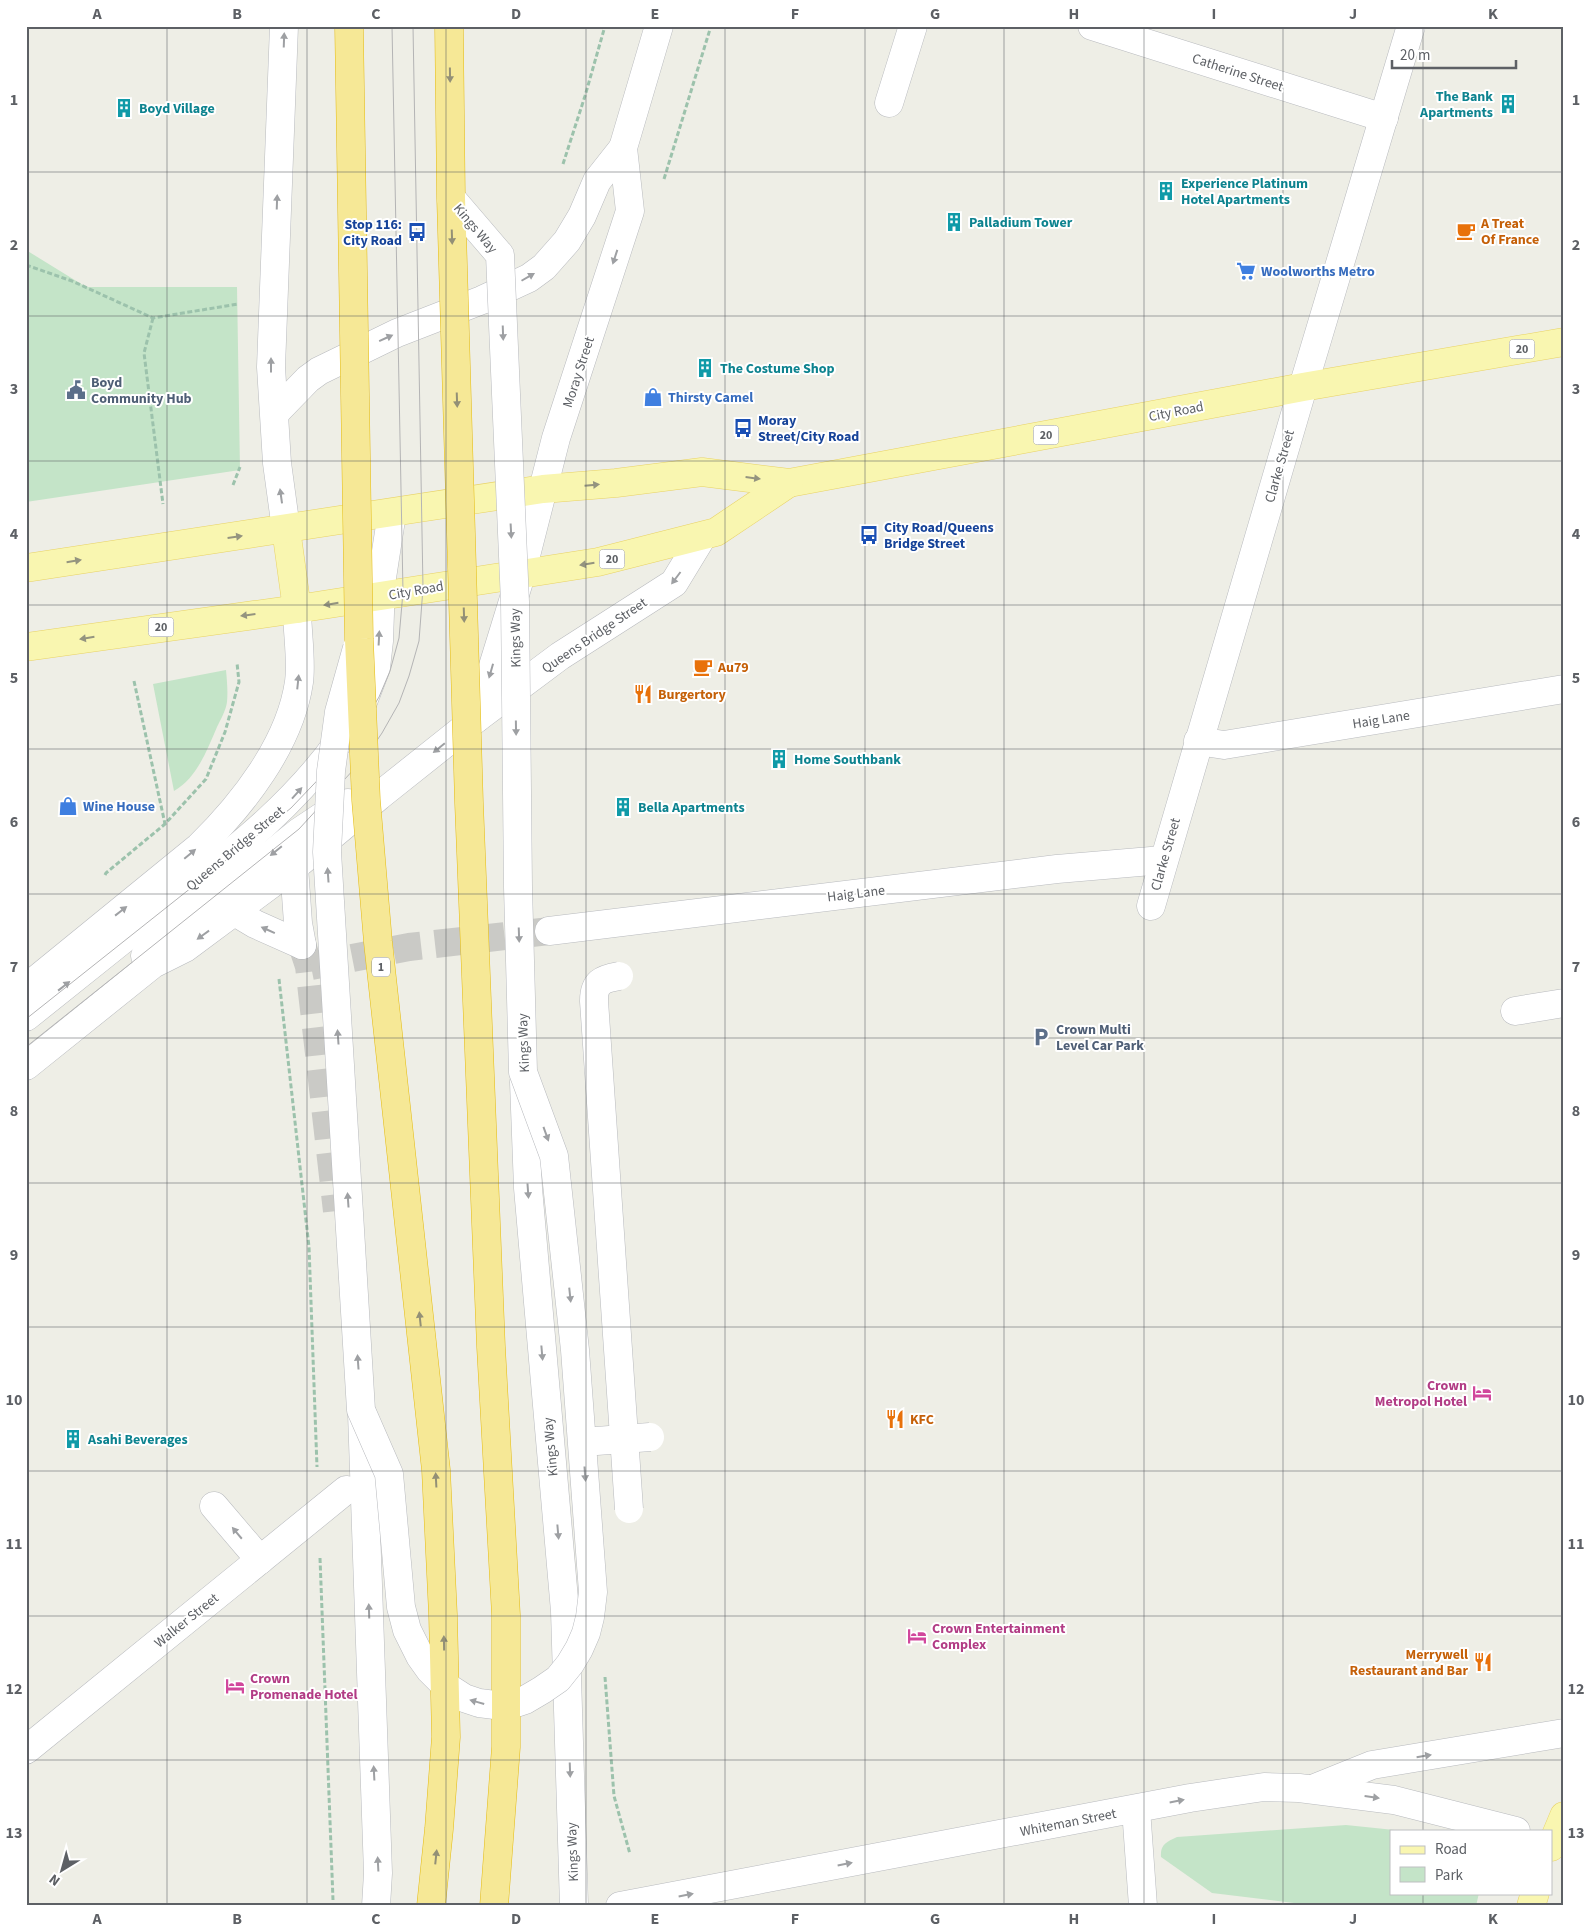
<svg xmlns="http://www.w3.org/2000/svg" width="1590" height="1932" font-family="'Source Sans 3',sans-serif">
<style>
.green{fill:#c4e4c8}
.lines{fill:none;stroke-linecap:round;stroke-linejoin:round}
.minor-tunnel{stroke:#cacac6;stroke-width:28;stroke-dasharray:28 14;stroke-linecap:butt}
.minor-casing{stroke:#b8babe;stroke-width:29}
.major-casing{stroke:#e8d265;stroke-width:29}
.path{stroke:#9cc2ac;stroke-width:3;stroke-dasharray:5 2.5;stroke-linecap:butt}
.minor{stroke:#fff;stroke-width:28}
.major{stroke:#f9f6b0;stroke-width:28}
.tram{stroke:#b4b4b5;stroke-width:1}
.minor-bridge-casing{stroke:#b8babe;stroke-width:29;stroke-linecap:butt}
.highway-bridge-casing{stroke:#e4bb10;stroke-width:29;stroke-linecap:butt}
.minor-bridge{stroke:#fff;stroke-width:28}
.highway-bridge{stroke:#f6e896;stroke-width:28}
.oneway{fill:#9ea0a3}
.oneway2{fill:#939076}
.oneway3{fill:#94947f}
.grid{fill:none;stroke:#5d6065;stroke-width:1;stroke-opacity:0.55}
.labels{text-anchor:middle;stroke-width:4;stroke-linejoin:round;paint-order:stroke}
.shield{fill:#fff;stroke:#8e9093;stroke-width:1}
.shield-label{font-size:12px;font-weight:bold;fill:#5d6065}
.street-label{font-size:14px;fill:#5d6065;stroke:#fff}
.culture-label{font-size:14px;font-weight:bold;fill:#0d838f;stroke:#fff;text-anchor:start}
.food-label{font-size:14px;font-weight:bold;fill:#c56008;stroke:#fff;text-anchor:start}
.transit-label{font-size:14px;font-weight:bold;fill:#164399;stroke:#fff;text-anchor:start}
.shop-label{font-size:14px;font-weight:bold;fill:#366cbe;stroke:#fff;text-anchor:start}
.service-label{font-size:14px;font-weight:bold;fill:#4e5e75;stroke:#fff;text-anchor:start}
.hotel-label{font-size:14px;font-weight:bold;fill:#b23c85;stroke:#fff;text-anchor:start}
.neatline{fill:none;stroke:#5d6065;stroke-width:2}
.grid-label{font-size:16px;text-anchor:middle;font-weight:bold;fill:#5d6065}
</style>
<rect width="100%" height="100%" fill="#eeeee6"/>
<!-- green -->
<g class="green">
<path d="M26 250 86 287H237L240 470 26 502Z"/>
<path d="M226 670C227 681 228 691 227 702 226 710 221 719 217 727 207 750 197 778 174 791L153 684Z"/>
<path d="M1346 1825 1404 1831H1391V1893H1479L1476 1906H1318L1212 1893 1161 1857C1160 1845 1166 1842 1177 1837Z"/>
</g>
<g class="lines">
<!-- minor-tunnel -->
<g class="minor-tunnel">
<path d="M302 945 309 966 337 1211"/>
<path d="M311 966 409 947 549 931"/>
</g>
<!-- minor casing -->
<g class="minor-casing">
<g id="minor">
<path d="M284 26 271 367 277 463 286 529"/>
<path d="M1092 26 1384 118"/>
<path d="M889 103 913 26"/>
<path d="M275 413 308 379 319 371 397 333 482 300 529 278 544 267 567 241 582 216 597 181 623 148"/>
<path d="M361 707 376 668 379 641 381 584 392 513"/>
<path d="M477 718 521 575 556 438 630 211 623 148 659 26"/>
<path d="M1198 741 1224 745 1564 689"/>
<path d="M294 867 298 923 302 945"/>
<path d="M1151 906 1303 387 1411 26"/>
<path d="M235 912 255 924 302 945"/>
<path d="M549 931 1057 869 1163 860"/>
<path d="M145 956 299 832 332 810 348 803"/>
<path d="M26 988 199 847C243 804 290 744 299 682 302 661 297 631 297 609"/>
<path d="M1515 1011 1564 1003"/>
<path d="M26 1017C78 976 129 934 181 893 239 847 296 802 339 741"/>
<path d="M26 1066 153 964 185 948 294 867 379 796 477 718 560 656 674 583 702 537"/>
<path d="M524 1082 528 1188 565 1611 574 1906"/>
<path d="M362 1413 378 1873 376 1906"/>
<path d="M214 1506 260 1560"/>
<path d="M26 1750 346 1490"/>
<path d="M1315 1788 1372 1765 1564 1733"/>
<path d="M1136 1809 1143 1906"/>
<path d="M620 1906 1190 1798 1264 1787 1299 1788 1394 1800 1516 1831"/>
</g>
</g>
<!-- major casing -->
<g class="major-casing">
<g id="major">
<path d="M286 529 297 609"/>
<path d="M26 568 543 489 616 483 702 472 789 483 1303 387 1564 342"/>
<path d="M26 647 297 609 598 562 716 532 789 483"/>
<path d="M1551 1847 1564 1816"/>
<path d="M1531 1906 1535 1893"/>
</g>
</g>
<!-- path -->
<g class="path">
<path d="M563 164 585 96 605 26"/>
<path d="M664 179 711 26"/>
<path d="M26 265 72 281 153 318 238 304"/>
<path d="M153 318 144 353 163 504"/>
<path d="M233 485 240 467"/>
<path d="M134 681 165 824"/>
<path d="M105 875 106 873 165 824 206 779 225 732 239 682 237 663"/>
<path d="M279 979 309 1247 317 1467"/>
<path d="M320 1558 333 1900"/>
<path d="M605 1677 614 1796 630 1854"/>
</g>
<!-- minor -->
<use href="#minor" class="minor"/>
<!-- major -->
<use href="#major" class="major"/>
<!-- tram -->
<g class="tram">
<path d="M26 1019 269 826 291 808 333 764 364 722 379 697 390 671 399 638 403 592 392 26"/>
<path d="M26 1047 299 829 367 755 382 733 399 703 409 676 419 641 423 588 413 26"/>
</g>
<!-- minor-bridge casing -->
<g class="minor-bridge-casing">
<g id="minor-bridge">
<path d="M357 648 339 712 331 771 327 852 361 1410 389 1474 401 1607 407 1630 420 1656 430 1670 447 1687 464 1698 479 1703 495 1705H510L525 1700 542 1690 558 1679 570 1664 579 1649 586 1633 590 1617 593 1592 575 1350 554 1156 523 1072 518 887 515 602 500 255 451 198"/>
<path d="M619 976C602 979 594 982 594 1001L629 1509"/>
<path d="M583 1442 650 1437"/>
</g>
</g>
<!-- highway-bridge casing -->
<g class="highway-bridge-casing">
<g id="highway-bridge">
<path d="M349 26 359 639 366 800 378 942 436 1470 443 1615 446 1737 439 1829 431 1906"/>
<path d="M449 26 451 198 469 803 491 1347 506 1615V1747L494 1906"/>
</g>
</g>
<!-- minor-bridge -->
<use href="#minor-bridge" class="minor-bridge"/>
<!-- highway-bridge -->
<use href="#highway-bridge" class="highway-bridge"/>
</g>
<!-- one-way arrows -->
<defs><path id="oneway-solid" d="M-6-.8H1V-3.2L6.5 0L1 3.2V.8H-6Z" transform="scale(1.25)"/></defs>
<g class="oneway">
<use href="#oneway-solid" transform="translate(284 40) rotate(-88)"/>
<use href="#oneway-solid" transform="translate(277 202) rotate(-88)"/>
<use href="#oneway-solid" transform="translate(615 257) rotate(108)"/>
<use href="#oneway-solid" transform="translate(528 277) rotate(-30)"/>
<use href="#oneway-solid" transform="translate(503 333) rotate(88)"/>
<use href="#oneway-solid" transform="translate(386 338) rotate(-24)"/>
<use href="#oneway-solid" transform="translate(271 365) rotate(-90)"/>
<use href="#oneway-solid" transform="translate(281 496) rotate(-98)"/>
<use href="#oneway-solid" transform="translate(511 531) rotate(87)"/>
<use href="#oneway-solid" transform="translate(676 578) rotate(127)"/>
<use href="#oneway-solid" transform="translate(379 638) rotate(-87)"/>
<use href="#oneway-solid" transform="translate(491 671) rotate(106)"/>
<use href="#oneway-solid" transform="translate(298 682) rotate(-84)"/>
<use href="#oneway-solid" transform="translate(516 728) rotate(89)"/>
<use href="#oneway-solid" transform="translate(439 748) rotate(141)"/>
<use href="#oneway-solid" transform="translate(297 793) rotate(-48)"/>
<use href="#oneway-solid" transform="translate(276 851) rotate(141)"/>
<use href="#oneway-solid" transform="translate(190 854) rotate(-40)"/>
<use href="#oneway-solid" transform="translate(328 875) rotate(-94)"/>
<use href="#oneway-solid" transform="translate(121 911) rotate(-38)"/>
<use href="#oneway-solid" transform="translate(268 930) rotate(-156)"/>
<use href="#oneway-solid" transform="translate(203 935) rotate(144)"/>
<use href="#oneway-solid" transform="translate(519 935) rotate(88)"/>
<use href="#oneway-solid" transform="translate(64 986) rotate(-38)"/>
<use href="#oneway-solid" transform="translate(338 1037) rotate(-94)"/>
<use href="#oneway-solid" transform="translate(546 1134) rotate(70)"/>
<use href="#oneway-solid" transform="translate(528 1191) rotate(86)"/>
<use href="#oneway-solid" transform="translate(348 1200) rotate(-94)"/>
<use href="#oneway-solid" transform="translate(570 1295) rotate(84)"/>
<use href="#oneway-solid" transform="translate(542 1353) rotate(85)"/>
<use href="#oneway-solid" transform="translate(358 1362) rotate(-94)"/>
<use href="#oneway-solid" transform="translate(585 1474) rotate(86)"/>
<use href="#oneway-solid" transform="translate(558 1532) rotate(85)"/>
<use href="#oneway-solid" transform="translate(237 1533) rotate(-130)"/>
<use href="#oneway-solid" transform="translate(369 1611) rotate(-92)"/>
<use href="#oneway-solid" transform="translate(477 1702) rotate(-164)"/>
<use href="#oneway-solid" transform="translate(1424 1756) rotate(-9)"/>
<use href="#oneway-solid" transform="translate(570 1770) rotate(88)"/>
<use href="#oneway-solid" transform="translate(374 1773) rotate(-93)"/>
<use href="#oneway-solid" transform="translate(1372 1797) rotate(8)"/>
<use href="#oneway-solid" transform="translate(1177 1801) rotate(-11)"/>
<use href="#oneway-solid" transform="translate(378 1864) rotate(-93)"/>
<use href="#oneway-solid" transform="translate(845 1864) rotate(-11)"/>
<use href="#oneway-solid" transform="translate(686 1895) rotate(-11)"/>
</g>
<g class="oneway2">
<use href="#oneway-solid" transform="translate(450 75) rotate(89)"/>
<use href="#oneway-solid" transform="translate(452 237) rotate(88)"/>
<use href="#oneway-solid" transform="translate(457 400) rotate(88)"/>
<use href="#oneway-solid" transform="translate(464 615) rotate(88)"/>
<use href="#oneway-solid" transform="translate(420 1319) rotate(-96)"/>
<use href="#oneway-solid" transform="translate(436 1480) rotate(-93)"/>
<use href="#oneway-solid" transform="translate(444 1643) rotate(-91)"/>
<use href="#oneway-solid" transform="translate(436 1857) rotate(-84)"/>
</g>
<g class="oneway3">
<use href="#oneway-solid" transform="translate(753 478) rotate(7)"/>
<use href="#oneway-solid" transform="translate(592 485) rotate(-5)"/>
<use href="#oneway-solid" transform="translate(235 537) rotate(-8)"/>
<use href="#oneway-solid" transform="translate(74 561) rotate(-9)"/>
<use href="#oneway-solid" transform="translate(587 564) rotate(171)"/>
<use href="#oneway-solid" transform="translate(331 604) rotate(171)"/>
<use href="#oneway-solid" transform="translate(248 615) rotate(173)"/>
<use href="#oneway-solid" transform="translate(87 638) rotate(171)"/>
</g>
<!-- grid -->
<path class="grid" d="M167 26V1906M307 26V1906M446 26V1906M586 26V1906M725 26V1906M865 26V1906M1004 26V1906M1144 26V1906M1283 26V1906M1423 26V1831M26 172H1564M26 316H1564M26 461H1564M26 605H1564M26 749H1564M26 894H1564M26 1038H1564M26 1183H1564M26 1327H1564M26 1471H1564M26 1616H1564M26 1760H1564M1423 1893V1906"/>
<!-- icons -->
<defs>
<g id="building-bare" transform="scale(1.5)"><path d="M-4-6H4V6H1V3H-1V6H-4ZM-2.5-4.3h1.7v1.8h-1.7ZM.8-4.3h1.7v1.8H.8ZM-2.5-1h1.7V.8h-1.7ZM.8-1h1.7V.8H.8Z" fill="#0f9aa8" stroke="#fff" stroke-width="2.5" paint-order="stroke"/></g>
<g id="cafe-bare" transform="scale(1.5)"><path d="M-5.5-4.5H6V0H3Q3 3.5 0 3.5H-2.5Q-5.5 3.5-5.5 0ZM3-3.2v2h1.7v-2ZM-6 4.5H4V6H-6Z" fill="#e8710a" stroke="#fff" stroke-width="2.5" paint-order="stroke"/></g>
<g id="bus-bare" transform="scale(1.5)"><path d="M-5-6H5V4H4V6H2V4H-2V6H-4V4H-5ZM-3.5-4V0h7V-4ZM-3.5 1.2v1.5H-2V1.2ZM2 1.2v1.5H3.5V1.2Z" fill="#1a4fb4" stroke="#fff" stroke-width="2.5" paint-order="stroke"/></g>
<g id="supermarket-bare" transform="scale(1.5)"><path d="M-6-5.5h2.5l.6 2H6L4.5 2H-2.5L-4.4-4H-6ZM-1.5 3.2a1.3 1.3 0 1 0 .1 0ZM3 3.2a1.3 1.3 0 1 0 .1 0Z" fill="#3f7fe0" stroke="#fff" stroke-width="2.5" paint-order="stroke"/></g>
<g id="civic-bare" transform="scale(1.5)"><path d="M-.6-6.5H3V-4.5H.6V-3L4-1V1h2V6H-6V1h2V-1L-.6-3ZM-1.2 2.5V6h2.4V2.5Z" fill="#5c6f8a" stroke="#fff" stroke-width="2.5" paint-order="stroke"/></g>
<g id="shop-bare" transform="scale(1.5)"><path d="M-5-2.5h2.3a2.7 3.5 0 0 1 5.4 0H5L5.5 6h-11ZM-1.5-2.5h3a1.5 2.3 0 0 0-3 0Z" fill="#3f7fe0" stroke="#fff" stroke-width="2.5" paint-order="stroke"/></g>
<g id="restaurant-bare" transform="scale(1.5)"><path d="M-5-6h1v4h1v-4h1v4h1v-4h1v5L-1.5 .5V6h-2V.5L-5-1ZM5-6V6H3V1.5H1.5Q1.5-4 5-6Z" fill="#e8710a" stroke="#fff" stroke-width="2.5" paint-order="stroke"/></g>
<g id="parking-bare" transform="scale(1.5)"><path d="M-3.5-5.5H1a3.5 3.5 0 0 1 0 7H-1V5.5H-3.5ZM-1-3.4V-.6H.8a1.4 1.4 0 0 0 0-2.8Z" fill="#5c6f8a" stroke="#fff" stroke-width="2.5" paint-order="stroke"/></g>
<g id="hotel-bare" transform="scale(1.5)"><path d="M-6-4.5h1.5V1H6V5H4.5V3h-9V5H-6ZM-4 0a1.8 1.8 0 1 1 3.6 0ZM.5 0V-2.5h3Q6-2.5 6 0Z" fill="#d1479c" stroke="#fff" stroke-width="2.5" paint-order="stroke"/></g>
</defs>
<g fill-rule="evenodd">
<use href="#building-bare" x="1508" y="104"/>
<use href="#building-bare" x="124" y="108"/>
<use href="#building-bare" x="1166" y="191"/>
<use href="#building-bare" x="954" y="222"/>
<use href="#cafe-bare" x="1466" y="231"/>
<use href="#bus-bare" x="417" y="232"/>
<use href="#supermarket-bare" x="1246" y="271"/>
<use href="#building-bare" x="705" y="368"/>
<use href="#civic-bare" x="76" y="390"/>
<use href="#shop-bare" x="653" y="397"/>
<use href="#bus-bare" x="743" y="428"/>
<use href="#bus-bare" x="869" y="535"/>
<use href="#cafe-bare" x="703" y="667"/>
<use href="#restaurant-bare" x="643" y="694"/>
<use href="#building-bare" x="779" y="759"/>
<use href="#shop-bare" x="68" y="806"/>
<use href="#building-bare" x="623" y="807"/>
<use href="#parking-bare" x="1041" y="1037"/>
<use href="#hotel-bare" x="1482" y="1393"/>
<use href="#restaurant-bare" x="895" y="1419"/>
<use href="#building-bare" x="73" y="1439"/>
<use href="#hotel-bare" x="917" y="1636"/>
<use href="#restaurant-bare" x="1483" y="1662"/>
<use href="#hotel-bare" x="235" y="1686"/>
</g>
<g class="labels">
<!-- shield labels -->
<g class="shield">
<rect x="1509.5" y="339.5" width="25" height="19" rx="4"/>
<rect x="1033.5" y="425.5" width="25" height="19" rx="4"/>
<rect x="599.5" y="549.5" width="25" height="19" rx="4"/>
<rect x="148.5" y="617.5" width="25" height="19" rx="4"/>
<rect x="372" y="957.5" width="18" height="19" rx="4"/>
</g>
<g class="shield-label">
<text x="1522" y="353">20</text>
<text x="1046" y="439">20</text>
<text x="612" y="563">20</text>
<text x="161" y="631">20</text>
<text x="381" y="971">1</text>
</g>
<!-- street labels -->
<g class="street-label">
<text transform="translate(1238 72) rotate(18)" y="5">Catherine Street</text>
<text transform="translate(476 228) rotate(50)" y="5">Kings Way</text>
<text transform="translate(578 372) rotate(-72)" y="5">Moray Street</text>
<text transform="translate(1176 411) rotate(-11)" y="5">City Road</text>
<text transform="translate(1279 466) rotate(-74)" y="5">Clarke Street</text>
<text transform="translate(416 590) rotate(-10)" y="5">City Road</text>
<text transform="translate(594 635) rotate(-34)" y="5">Queens Bridge Street</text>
<text transform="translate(515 638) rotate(-91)" y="5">Kings Way</text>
<text transform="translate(1381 719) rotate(-9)" y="5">Haig Lane</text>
<text transform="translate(235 848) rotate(-40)" y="5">Queens Bridge Street</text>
<text transform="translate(1165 854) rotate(-74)" y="5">Clarke Street</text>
<text transform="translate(856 893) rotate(-7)" y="5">Haig Lane</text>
<text transform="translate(523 1043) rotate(-92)" y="5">Kings Way</text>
<text transform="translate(550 1447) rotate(-95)" y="5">Kings Way</text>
<text transform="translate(186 1620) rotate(-39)" y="5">Walker Street</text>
<text transform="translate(1068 1822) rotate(-11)" y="5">Whiteman Street</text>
<text transform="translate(572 1852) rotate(-92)" y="5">Kings Way</text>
</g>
<!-- culture labels -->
<g class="culture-label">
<text x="1493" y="101" text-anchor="end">The Bank<tspan x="1493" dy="16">Apartments</tspan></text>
<text x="139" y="113">Boyd Village</text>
<text x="1181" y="188">Experience Platinum<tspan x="1181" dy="16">Hotel Apartments</tspan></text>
<text x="969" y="227">Palladium Tower</text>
<text x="720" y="373">The Costume Shop</text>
<text x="794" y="764">Home Southbank</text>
<text x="638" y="812">Bella Apartments</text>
<text x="88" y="1444">Asahi Beverages</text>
</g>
<!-- food labels -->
<g class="food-label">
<text x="1481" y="228">A Treat<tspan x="1481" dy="16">Of France</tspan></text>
<text x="718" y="672">Au79</text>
<text x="658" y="699">Burgertory</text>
<text x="910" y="1424">KFC</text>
<text x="1468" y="1659" text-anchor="end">Merrywell<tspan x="1468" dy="16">Restaurant and Bar</tspan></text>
</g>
<!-- transit labels -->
<g class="transit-label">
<text x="402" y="229" text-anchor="end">Stop 116:<tspan x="402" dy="16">City Road</tspan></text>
<text x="758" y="425">Moray<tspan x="758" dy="16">Street/City Road</tspan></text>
<text x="884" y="532">City Road/Queens<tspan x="884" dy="16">Bridge Street</tspan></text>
</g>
<!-- shop labels -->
<g class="shop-label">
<text x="1261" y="276">Woolworths Metro</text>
<text x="668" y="402">Thirsty Camel</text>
<text x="83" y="811">Wine House</text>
</g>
<!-- service labels -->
<g class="service-label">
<text x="91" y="387">Boyd<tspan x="91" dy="16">Community Hub</tspan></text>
<text x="1056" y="1034">Crown Multi<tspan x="1056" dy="16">Level Car Park</tspan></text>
</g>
<!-- hotel labels -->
<g class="hotel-label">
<text x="1467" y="1390" text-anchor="end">Crown<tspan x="1467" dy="16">Metropol Hotel</tspan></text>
<text x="932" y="1633">Crown Entertainment<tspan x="932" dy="16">Complex</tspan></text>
<text x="250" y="1683">Crown<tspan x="250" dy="16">Promenade Hotel</tspan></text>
</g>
</g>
<!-- border -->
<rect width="1590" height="1932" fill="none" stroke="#ffffff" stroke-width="55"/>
<!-- legend -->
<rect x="1390" y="1830" width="162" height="65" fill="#ffffff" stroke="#bebfc1"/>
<rect x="1400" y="1846" width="25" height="8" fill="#f9f6b0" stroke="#bebfc1"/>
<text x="1435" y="1854" font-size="15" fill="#5d6065">Road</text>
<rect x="1400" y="1867" width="25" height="15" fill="#c4e4c8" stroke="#bebfc1"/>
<text x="1435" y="1880" font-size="15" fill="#5d6065">Park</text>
<!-- north arrow -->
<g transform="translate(62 1870) rotate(217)" stroke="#ffffff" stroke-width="4" paint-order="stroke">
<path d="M0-4L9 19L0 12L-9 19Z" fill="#5d6065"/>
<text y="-8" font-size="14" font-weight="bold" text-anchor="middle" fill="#5d6065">N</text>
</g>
<!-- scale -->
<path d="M1392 60v8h124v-8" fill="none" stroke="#5d6065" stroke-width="2.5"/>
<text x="1400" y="60" font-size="15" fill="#5d6065" stroke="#ffffff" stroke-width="4" paint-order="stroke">20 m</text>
<rect x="28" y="28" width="1534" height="1876" class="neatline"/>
<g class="grid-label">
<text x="97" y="19">A</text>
<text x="237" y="19">B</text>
<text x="376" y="19">C</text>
<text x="516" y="19">D</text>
<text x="655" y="19">E</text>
<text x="795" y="19">F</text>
<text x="935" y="19">G</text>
<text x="1074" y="19">H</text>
<text x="1214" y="19">I</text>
<text x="1353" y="19">J</text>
<text x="1493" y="19">K</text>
<text x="14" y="105">1</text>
<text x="1576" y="105">1</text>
<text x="14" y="250">2</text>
<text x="1576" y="250">2</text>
<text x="14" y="394">3</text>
<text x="1576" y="394">3</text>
<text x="14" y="539">4</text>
<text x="1576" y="539">4</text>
<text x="14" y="683">5</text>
<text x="1576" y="683">5</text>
<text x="14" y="827">6</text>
<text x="1576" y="827">6</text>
<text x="14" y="972">7</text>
<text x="1576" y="972">7</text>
<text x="14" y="1116">8</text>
<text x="1576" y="1116">8</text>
<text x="14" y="1260">9</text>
<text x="1576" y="1260">9</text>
<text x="14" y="1405">10</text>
<text x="1576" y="1405">10</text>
<text x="14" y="1549">11</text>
<text x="1576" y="1549">11</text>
<text x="14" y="1694">12</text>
<text x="1576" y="1694">12</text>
<text x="14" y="1838">13</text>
<text x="1576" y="1838">13</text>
<text x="97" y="1924">A</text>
<text x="237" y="1924">B</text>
<text x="376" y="1924">C</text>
<text x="516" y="1924">D</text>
<text x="655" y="1924">E</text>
<text x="795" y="1924">F</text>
<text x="935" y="1924">G</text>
<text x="1074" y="1924">H</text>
<text x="1214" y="1924">I</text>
<text x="1353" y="1924">J</text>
<text x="1493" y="1924">K</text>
</g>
</svg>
